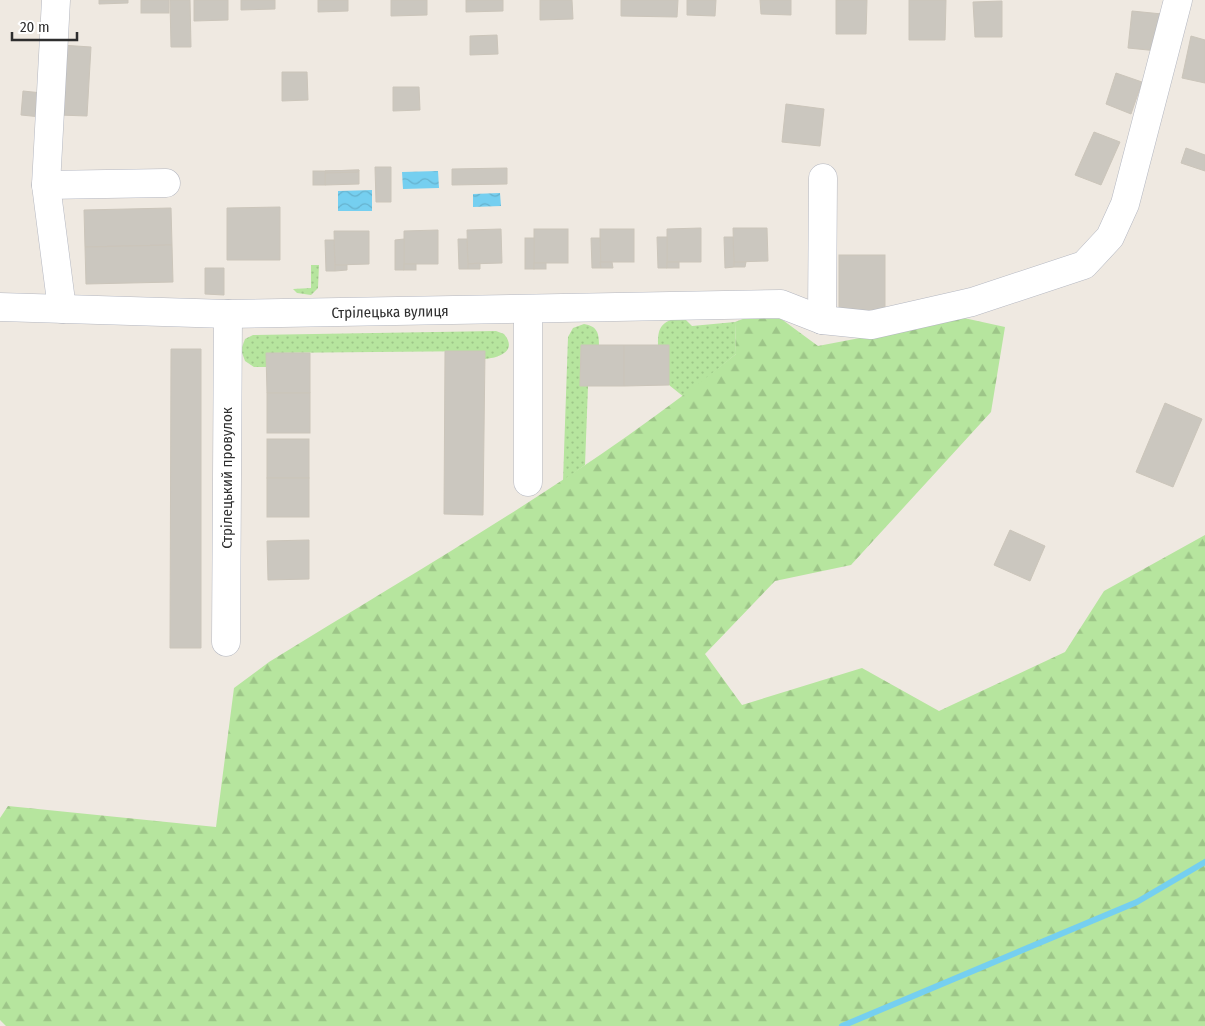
<svg xmlns="http://www.w3.org/2000/svg" width="1205" height="1026" font-family="'Fira Sans Condensed',sans-serif">
<style>
.grass{fill:url(#grass-dots)}
.forest{fill:url(#forest-firs)}
.water{fill:url(#water-waves)}
.lines{fill:none;stroke-linecap:round;stroke-linejoin:round}
.stream{stroke:#75cff0;stroke-width:6}
.building{fill:#cbc7bf;stroke:#cbc5ba}
.minor-casing{stroke:#b4b7c1;stroke-width:29}
.minor{stroke:#fff;stroke-width:28}
.labels{text-anchor:middle;stroke-width:5;stroke-linejoin:round;paint-order:stroke}
.street-label{font-size:15px;fill:#2e2e2e;stroke:#fff}
</style>
<defs>
<pattern id="grass-dots" width="8" height="8" patternUnits="userSpaceOnUse" patternTransform="scale(1.25)"><rect width="8" height="8" fill="#b6e59e"/><path d="M2 2h.1M6 6h.1" fill="none" stroke="#9dc588" stroke-width="1.8" stroke-linecap="round"/></pattern>
<pattern id="forest-firs" width="22" height="20" patternUnits="userSpaceOnUse" patternTransform="scale(1.25)"><rect width="22" height="20" fill="#b6e59e"/><path d="M5 1l3.5 6h-7zM16 11l3.5 6h-7z" fill="#9dc588"/></pattern>
<pattern id="water-waves" width="16" height="10" patternUnits="userSpaceOnUse" patternTransform="scale(1.25)"><rect width="16" height="10" fill="#75cff0"/><path d="M0 5q4-4 8 0t8 0" fill="none" stroke="#66b2ce"/></pattern>
</defs>
<rect width="100%" height="100%" fill="#efe9e1"/>
<!-- grass -->
<g class="grass">
<path d="M311 265H319L318 288 311 295 297 293 293 289 311 288Z"/>
<path d="M673 319H685L692 326 735 322 736 354 684 397 669 385V345H658C658 331 659 324 673 319Z"/>
<path d="M584 324C597 326 599 333 599 345H581L580 386H588L585 465 563 481 568 337 573 328Z"/>
<path d="M496 331 504 334C518 351 499 358 485 359L484 351 267 353 266 367H254L245 361 241 350 245 339 253 335Z"/>
</g>
<!-- forest -->
<path class="forest" d="M781 304 780 318 818 346 964 318 1005 327 991 412 851 565 775 581 705 654 742 705 862 668 939 711 1065 652 1104 591 1205 535V1026H6L0 1020V818L8 806 216 827 234 688 269 662C428 564 591 472 736 354L735 322Z"/>
<!-- water -->
<g class="water">
<path d="M438 171 439 188 403 189 402 172Z"/>
<path d="M372 190V211H338V191Z"/>
<path d="M500 193 501 206 473 207V194Z"/>
</g>
<g class="lines">
<!-- stream -->
<path class="stream" d="M842 1026 1137 902 1205 862"/>
</g>
<!-- building -->
<g class="building">
<path d="M99 0H128V3L99 4Z"/>
<rect x="141" y="0" width="28" height="13"/>
<path d="M170 0H190L191 47H171Z"/>
<path d="M194 0H228V20L194 21Z"/>
<path d="M241 0H275V9L241 10Z"/>
<path d="M318 0H348V11L318 12Z"/>
<path d="M391 0H427V15L391 16Z"/>
<path d="M466 0H503V11L466 12Z"/>
<path d="M540 0H572L573 19 540 20Z"/>
<path d="M621 0H678L677 17 621 16Z"/>
<path d="M687 0H716L715 16 687 15Z"/>
<path d="M760 0H791V15L761 14Z"/>
<path d="M836 0H867L866 34H836Z"/>
<path d="M909 0H946L945 40H909Z"/>
<path d="M1002 1V37H975L973 2Z"/>
<path d="M1132 11 1162 14 1158 51 1128 48Z"/>
<path d="M497 35 498 54 470 55V36Z"/>
<path d="M1191 36 1205 40V83L1182 78Z"/>
<path d="M61 45 91 47 87 116 59 115Z"/>
<path d="M282 72H307L308 100 282 101Z"/>
<path d="M1116 73 1142 82 1131 114 1106 104Z"/>
<path d="M393 87H419L420 110 393 111Z"/>
<path d="M23 91 42 93 41 117 21 115Z"/>
<path d="M786 104 824 109 820 146 782 142Z"/>
<path d="M1094 132 1120 142 1101 185 1075 175Z"/>
<path d="M1186 148 1205 155V171L1181 163Z"/>
<path d="M375 167H391V202H376Z"/>
<path d="M507 168V184L452 185V169Z"/>
<path d="M359 170V184L325 185V171Z"/>
<path d="M359 170 358 172 325 173V171Z"/>
<rect x="313" y="171" width="12" height="14"/>
<path d="M280 207V260H227V208Z"/>
<path d="M171 208 172 245 85 247 84 210Z"/>
<path d="M701 228V262H667V229Z"/>
<path d="M733 228H767L768 261 734 262Z"/>
<path d="M501 229 502 263 468 264 467 230Z"/>
<rect x="534" y="229" width="34" height="34"/>
<rect x="600" y="229" width="34" height="33"/>
<path d="M438 230V264H404V231Z"/>
<path d="M334 231H369V264L335 265Z"/>
<path d="M657 237H667V268H658Z"/>
<path d="M724 237H733L734 267 725 268Z"/>
<rect x="525" y="238" width="9" height="31"/>
<path d="M591 238H600L601 268H592Z"/>
<path d="M404 239V270H395V240Z"/>
<path d="M458 239H467L468 269H459Z"/>
<path d="M325 240H334L335 271H326Z"/>
<path d="M172 245 173 282 86 284 85 247Z"/>
<rect x="839" y="255" width="46" height="57"/>
<path d="M600 262H612L613 268H601Z"/>
<rect x="667" y="262" width="12" height="6"/>
<path d="M734 262H746L745 267H734Z"/>
<path d="M480 263V269H468V264Z"/>
<rect x="534" y="263" width="12" height="6"/>
<rect x="404" y="264" width="12" height="6"/>
<path d="M335 265H347V270L335 271Z"/>
<path d="M205 268H224V295L205 294Z"/>
<path d="M581 345H624V386H580Z"/>
<path d="M624 345H669V385L624 386Z"/>
<path d="M171 349H201V648H170Z"/>
<path d="M445 351H485L483 515 444 514Z"/>
<path d="M266 353H310V393H267Z"/>
<rect x="267" y="393" width="43" height="40"/>
<path d="M1165 403 1202 419 1173 487 1136 472Z"/>
<rect x="267" y="439" width="42" height="39"/>
<rect x="267" y="478" width="42" height="39"/>
<path d="M1010 530 1045 546 1030 581 994 565Z"/>
<path d="M309 540V579L268 580 267 541Z"/>
</g>
<g class="lines">
<!-- minor casing -->
<g class="minor-casing">
<g id="minor">
<path d="M56 0 46 185 62 309"/>
<path d="M46 185 166 183"/>
<path d="M0 307 228 314 781 304 822 320 871 325 972 302 1084 265 1110 237 1125 204 1178 0"/>
<path d="M528 310V482"/>
<path d="M822 320 823 178"/>
<path d="M226 642 228 314"/>
</g>
</g>
<!-- minor -->
<use href="#minor" class="minor"/>
</g>
<g class="labels">
<!-- street labels -->
<g class="street-label">
<text transform="translate(390 312) rotate(-1)" y="5">Стрілецька вулиця</text>
<text transform="translate(227 478) rotate(-90)" y="5">Стрілецький провулок</text>
</g>
</g>
<!-- scale -->
<path d="M12 32v8h65v-8" fill="none" stroke="#2e2e2e" stroke-width="2.5"/>
<text x="20" y="32" font-size="15" fill="#2e2e2e" stroke="#ffffff" stroke-width="4" paint-order="stroke">20 m</text>
</svg>
